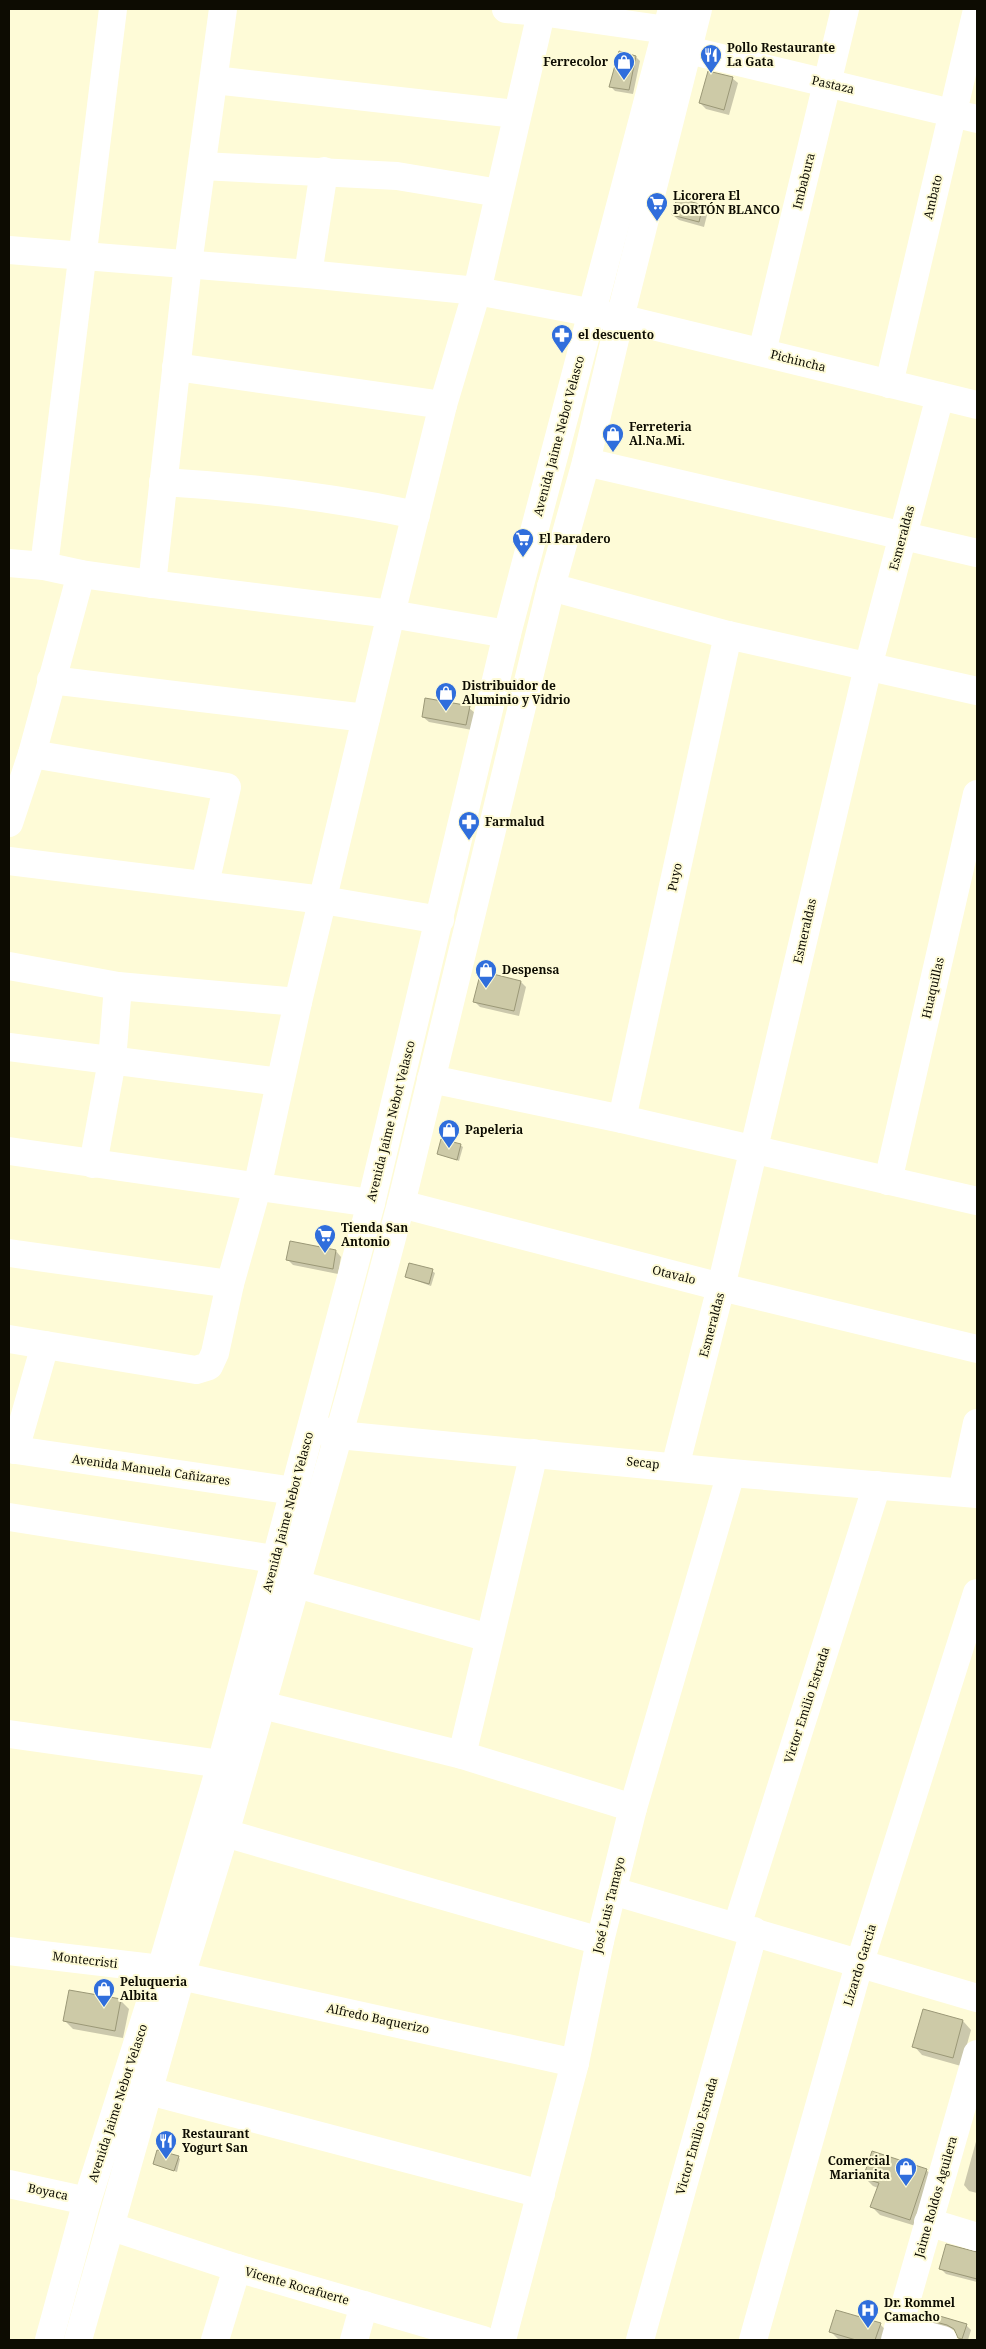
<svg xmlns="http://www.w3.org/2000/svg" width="986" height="2349" font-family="'Noto Serif',serif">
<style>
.shadow{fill:#0003}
.building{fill:#cdcaa7;stroke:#9b9877}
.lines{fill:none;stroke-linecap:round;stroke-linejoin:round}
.minor{stroke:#fff;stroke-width:28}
.major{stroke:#fff;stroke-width:28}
.labels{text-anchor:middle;stroke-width:4;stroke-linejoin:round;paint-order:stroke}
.poi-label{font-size:12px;font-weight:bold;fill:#0d0c02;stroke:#fefbd7;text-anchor:start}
.street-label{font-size:12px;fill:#0d0c02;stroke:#fefbd7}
</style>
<rect width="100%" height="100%" fill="#fefbd7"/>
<!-- shadow -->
<g class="shadow">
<path d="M636 57 640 61 633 94 615 91 611 87Z"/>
<path d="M732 78 738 83 729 115 706 109 700 103Z"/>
<path d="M703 206 708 211 704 227 679 220 673 215Z"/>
<path d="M469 708 475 713 472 730 429 722 423 717Z"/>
<path d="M521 982 526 987 519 1016 480 1007 475 1002Z"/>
<path d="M460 1145 463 1147 459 1161 439 1154Z"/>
<path d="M291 1242 336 1251 341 1257 338 1274 293 1265 288 1260Z"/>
<path d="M432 1271 435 1273 431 1286 406 1277Z"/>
<path d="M120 2000 129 2009 123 2038 73 2029 65 2021Z"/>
<path d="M924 2011 963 2021 971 2030 961 2066 922 2055 914 2046Z"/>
<path d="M977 2138V2193L969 2191 964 2185Z"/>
<path d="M178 2157 180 2159 177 2172 154 2164Z"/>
<path d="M926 2170 935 2178 919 2227 880 2215 872 2207 878 2188 873 2186 864 2177Z"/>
<path d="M972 2253H977V2282L946 2274 941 2269Z"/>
<path d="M926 2318 966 2325 971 2330 968 2340H962L954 2330 931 2324Z"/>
<path d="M880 2324 891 2336 890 2340H839L831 2332Z"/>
</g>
<!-- building -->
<g class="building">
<path d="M619 51 636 56 629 90 609 87Z"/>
<path d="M708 71 733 77 724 110 699 103Z"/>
<path d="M677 198 703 205 699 222 672 215Z"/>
<path d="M425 698 470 706 466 725 422 717Z"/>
<path d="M481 971 521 981 514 1011 473 1002Z"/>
<path d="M441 1139 461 1144 457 1160 437 1154Z"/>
<path d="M290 1241 336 1250 333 1269 286 1260Z"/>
<path d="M409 1263 433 1269 429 1284 405 1277Z"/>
<path d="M69 1990 121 1999 115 2031 63 2021Z"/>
<path d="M923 2009 963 2020 953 2058 912 2047Z"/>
<path d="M157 2150 179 2156 174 2171 153 2164Z"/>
<path d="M872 2151 927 2169 910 2220 870 2207 879 2183 863 2178Z"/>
<path d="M946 2244 977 2252V2279L939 2269Z"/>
<path d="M836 2310 881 2323 875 2340H856L829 2332Z"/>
<path d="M926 2312 967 2324 962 2339 958 2338 954 2329 947 2325 924 2319Z"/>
</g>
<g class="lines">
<!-- minor -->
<g class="minor">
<path d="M506 9 541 12 667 30"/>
<path d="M688 50 977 119"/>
<path d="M214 80 516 114"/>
<path d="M202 166 397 176 499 193"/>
<path d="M9 250 308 274 477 291 620 318 977 405"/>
<path d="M308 274 324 171"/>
<path d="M762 352 845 9"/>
<path d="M176 367 443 405"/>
<path d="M889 384 977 10"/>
<path d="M586 462 977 553"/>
<path d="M163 482C249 487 332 497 416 515"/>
<path d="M9 563 44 566 81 574 152 584 391 614 507 634"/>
<path d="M44 566 113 9"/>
<path d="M152 584 188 264 223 9"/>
<path d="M551 587 728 635 977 691"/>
<path d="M51 680 366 718"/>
<path d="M32 754 227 787 205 884"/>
<path d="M9 823 32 754 81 574"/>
<path d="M9 861 323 900 440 920"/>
<path d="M9 966 118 986 298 1002"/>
<path d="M9 1047 280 1082"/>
<path d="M431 1079 622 1119 977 1201"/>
<path d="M622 1119 728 635"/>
<path d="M9 1151 371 1203"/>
<path d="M93 1164 112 1061 118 986"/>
<path d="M888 1181 977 794"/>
<path d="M401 1204 721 1287 977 1349"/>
<path d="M9 1253 230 1284"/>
<path d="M9 1339 196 1370 209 1366 215 1353 230 1284 257 1188 298 1002 391 614 443 405 477 291 542 9"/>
<path d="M317 1429 339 1435 731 1473 977 1494"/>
<path d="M9 1449 294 1491"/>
<path d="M15 1450 45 1345"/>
<path d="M675 1467 721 1287 868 667 940 396"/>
<path d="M962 1492 977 1423"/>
<path d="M9 1517 274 1559"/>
<path d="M297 1584 489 1638"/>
<path d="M262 1705 462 1755 633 1808"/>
<path d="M9 1734 221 1764"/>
<path d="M462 1755 534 1453"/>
<path d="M225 1833 600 1941"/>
<path d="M613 1891 977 1998"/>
<path d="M737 1926 877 1485"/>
<path d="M9 1951 161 1969"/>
<path d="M181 1976 575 2063"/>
<path d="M149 2091 541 2194"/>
<path d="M9 2184 87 2201"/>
<path d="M928 2222 977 2237"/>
<path d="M112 2227 237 2268 483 2340"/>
<path d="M898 2328 943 2340"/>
<path d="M215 2340 237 2268"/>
<path d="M354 2340 364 2305"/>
<path d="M502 2340 575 2063 600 1941 633 1808 731 1473"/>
<path d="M640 2340 754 1931"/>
<path d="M753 2340 859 1965 977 1593"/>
<path d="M895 2340 977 2054"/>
</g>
<!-- major -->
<g class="major">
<path d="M49 2340 87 2201 161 1969 221 1764 371 1203 507 634 672 9"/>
<path d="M78 2340 181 1976 225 1833 352 1388 401 1204 551 587 586 462 620 318 698 9"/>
</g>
</g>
<!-- icons -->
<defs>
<g id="restaurant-pin" transform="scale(1.125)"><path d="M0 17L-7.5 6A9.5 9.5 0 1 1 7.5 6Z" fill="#306edc" stroke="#fefbd7"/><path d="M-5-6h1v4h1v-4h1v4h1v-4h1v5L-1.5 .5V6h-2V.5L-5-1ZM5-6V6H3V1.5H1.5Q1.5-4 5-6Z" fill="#fff"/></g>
<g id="shop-pin" transform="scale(1.125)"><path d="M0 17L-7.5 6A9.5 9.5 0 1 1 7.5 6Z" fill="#306edc" stroke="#fefbd7"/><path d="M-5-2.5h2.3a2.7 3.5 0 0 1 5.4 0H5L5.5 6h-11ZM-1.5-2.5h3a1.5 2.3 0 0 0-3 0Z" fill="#fff"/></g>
<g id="supermarket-pin" transform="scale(1.125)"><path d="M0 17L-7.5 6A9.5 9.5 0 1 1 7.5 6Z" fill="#306edc" stroke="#fefbd7"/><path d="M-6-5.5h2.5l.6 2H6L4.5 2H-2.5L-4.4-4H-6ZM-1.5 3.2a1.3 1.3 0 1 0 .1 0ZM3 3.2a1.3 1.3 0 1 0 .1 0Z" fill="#fff"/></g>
<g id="pharmacy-pin" transform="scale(1.125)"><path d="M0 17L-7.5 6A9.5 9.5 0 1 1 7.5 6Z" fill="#306edc" stroke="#fefbd7"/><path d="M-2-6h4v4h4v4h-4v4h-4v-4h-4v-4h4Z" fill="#fff"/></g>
<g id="hospital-pin" transform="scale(1.125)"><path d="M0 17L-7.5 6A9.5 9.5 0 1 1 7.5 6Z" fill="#306edc" stroke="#fefbd7"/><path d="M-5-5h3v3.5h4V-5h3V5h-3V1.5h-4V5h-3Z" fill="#fff"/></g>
</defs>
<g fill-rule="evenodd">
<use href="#restaurant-pin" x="711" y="55"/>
<use href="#shop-pin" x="624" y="62"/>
<use href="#supermarket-pin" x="657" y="203"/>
<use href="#pharmacy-pin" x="562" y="335"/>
<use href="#shop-pin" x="613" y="434"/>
<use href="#supermarket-pin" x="523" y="539"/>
<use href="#shop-pin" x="446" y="693"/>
<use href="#pharmacy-pin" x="469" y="822"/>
<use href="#shop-pin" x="486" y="970"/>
<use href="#shop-pin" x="449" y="1130"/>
<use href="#supermarket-pin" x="325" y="1235"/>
<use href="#shop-pin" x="104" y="1989"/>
<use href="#restaurant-pin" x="166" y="2141"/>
<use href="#shop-pin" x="906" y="2168"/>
<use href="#hospital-pin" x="868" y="2310"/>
</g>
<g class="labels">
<!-- poi labels -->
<g class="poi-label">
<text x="727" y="52">Pollo Restaurante<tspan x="727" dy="14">La Gata</tspan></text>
<text x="608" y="66" text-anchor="end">Ferrecolor</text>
<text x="673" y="200">Licorera El<tspan x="673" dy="14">PORTÓN BLANCO</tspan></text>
<text x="578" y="339">el descuento</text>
<text x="629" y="431">Ferreteria<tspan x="629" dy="14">Al.Na.Mi.</tspan></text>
<text x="539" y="543">El Paradero</text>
<text x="462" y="690">Distribuidor de<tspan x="462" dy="14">Aluminio y Vidrio</tspan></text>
<text x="485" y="826">Farmalud</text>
<text x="502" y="974">Despensa</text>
<text x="465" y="1134">Papeleria</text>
<text x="341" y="1232">Tienda San<tspan x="341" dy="14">Antonio</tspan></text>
<text x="120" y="1986">Peluqueria<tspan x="120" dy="14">Albita</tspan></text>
<text x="182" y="2138">Restaurant<tspan x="182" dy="14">Yogurt San</tspan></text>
<text x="890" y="2165" text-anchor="end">Comercial<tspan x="890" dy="14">Marianita</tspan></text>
<text x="884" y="2307">Dr. Rommel<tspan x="884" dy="14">Camacho</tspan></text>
</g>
<!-- street labels -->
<g class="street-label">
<text transform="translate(833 85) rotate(13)" y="4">Pastaza</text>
<text transform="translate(804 181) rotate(-76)" y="4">Imbabura</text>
<text transform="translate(933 197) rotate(-77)" y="4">Ambato</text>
<text transform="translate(798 361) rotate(14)" y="4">Pichincha</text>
<text transform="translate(559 436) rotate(-75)" y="4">Avenida Jaime Nebot Velasco</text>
<text transform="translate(902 538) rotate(-75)" y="4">Esmeraldas</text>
<text transform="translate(675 877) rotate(-78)" y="4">Puyo</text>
<text transform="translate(805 931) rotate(-77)" y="4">Esmeraldas</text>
<text transform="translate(933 988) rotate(-77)" y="4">Huaquillas</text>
<text transform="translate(391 1121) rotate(-76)" y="4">Avenida Jaime Nebot Velasco</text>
<text transform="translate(674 1275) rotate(14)" y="4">Otavalo</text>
<text transform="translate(712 1325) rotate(-75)" y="4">Esmeraldas</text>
<text transform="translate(643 1463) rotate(6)" y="4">Secap</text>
<text transform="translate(151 1470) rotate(8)" y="4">Avenida Manuela Cañizares</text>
<text transform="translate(288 1512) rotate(-75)" y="4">Avenida Jaime Nebot Velasco</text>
<text transform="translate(807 1705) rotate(-72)" y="4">Victor Emilio Estrada</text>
<text transform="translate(609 1905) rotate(-76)" y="4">José Luis Tamayo</text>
<text transform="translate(85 1960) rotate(7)" y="4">Montecristi</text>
<text transform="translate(860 1965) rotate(-73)" y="4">Lizardo Garcia</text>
<text transform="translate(378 2019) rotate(12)" y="4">Alfredo Baquerizo</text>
<text transform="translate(118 2103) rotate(-72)" y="4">Avenida Jaime Nebot Velasco</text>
<text transform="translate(697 2136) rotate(-74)" y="4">Victor Emilio Estrada</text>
<text transform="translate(48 2192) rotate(12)" y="4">Boyaca</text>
<text transform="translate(936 2197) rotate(-74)" y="4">Jaime Roldos Aguilera</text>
<text transform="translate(297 2286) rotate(16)" y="4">Vicente Rocafuerte</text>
</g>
</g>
<!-- border -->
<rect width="986" height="2349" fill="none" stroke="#0d0c02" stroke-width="20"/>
</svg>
